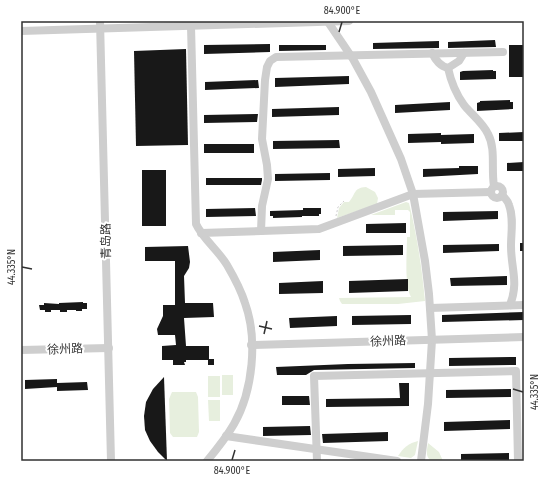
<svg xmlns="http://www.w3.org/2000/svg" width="545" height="482" font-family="'Fira Sans Condensed','Noto Sans SC',sans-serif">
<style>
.grass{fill:#e7efde}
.building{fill:#181818}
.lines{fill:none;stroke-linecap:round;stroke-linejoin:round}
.path{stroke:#cecece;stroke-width:1;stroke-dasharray:2 2;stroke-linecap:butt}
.minor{stroke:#cecece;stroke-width:8}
.ticks{fill:none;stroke:#313131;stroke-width:1.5}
.labels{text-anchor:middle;stroke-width:4;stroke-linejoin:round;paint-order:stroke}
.street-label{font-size:12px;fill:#313131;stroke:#fff}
.neatline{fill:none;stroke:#313131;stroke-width:1.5}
.ticks-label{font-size:10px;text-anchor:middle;fill:#313131}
</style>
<rect width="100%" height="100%" fill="#fff"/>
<!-- grass -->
<g class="grass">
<path d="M366 187 375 192 378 198 377 204 337 218 339 208 344 202H349C356 194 353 188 366 187Z"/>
<path d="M406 202 409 203C417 236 422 268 425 301L398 304H342L340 301 339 298 411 297C404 284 407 253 407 237H410V212L408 210H395V215H371Z"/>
<rect x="222" y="375" width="11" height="20"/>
<rect x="208" y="376" width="12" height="21"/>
<path d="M172 392H196L198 397 199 432 197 437H173L170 433 169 399Z"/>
<path d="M208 400H220V421H209Z"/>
<path d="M418 441 415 455 411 458 398 456C403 448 409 443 418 441Z"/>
<path d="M428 443 439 452 443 461H431C425 456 427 450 428 443Z"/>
</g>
<!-- building -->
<g class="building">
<path d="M495 40 496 47 448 48V42Z"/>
<path d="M439 41V48L373 49V43Z"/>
<path d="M270 44V52L204 54V45Z"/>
<path d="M279 45H326V50L279 51Z"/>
<rect x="509" y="45" width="15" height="32"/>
<path d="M186 49 188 145 136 146 134 51Z"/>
<path d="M493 70V71H496V79L460 80V72L463 71Z"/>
<path d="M349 76V84L275 87V78Z"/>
<path d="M258 80 259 88 205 90V82Z"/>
<path d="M510 100V102H513V109L477 111V103L480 102V101Z"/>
<path d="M450 102V110L395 113V105Z"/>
<path d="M339 107V115L272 117V109Z"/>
<path d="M258 114 257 122 204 123V115Z"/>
<path d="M524 132V141H499V133Z"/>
<path d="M441 133V135L474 134V143L441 144V142L408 143V134Z"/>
<path d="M339 140 340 148 273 149V141Z"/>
<rect x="204" y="144" width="50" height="9"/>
<path d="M524 162V171H507V163Z"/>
<path d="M459 166H478V174L423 177V169L459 168Z"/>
<path d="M375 168V176L338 177V169Z"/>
<rect x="142" y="170" width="24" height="56"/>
<path d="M330 173V180L275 181V174Z"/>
<path d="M206 178H262V180L261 185H206Z"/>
<path d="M255 208 256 216 206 217V209Z"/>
<path d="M303 208H321V214H319V216H302V217L273 218V216H270V211L303 210Z"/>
<path d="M498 211V219L443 221V212Z"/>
<path d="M406 223V233H366V224Z"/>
<rect x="520" y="243" width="4" height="8"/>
<path d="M499 244V251L443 253V245Z"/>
<path d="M403 245V255L343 256V246Z"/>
<path d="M188 246 190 262 189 268 184 276 185 303H213L214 317 184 318 186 346H209V359H214V365H208V360H186V362H184L185 365H173V360H162V346L176 345 175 335H158L157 329 163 316V305H175V261H145V247Z"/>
<path d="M320 250V260L273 262V252Z"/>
<path d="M507 276V285L451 286 450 278Z"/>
<path d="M408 279V291L349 293V281Z"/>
<path d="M323 281V293L279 294V283Z"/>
<path d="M83 302V303H87V309H82V311H76V310H67V312H60V310H51V312H45V310H40L39 305H44V303L59 304V303Z"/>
<path d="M524 312V320L442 322V315Z"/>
<path d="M411 315V324L352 325V316Z"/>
<path d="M337 316V326L290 328 289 318Z"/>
<path d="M516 357V365L449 366V358Z"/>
<path d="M415 363V368L314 370 306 375H277L276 367 348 364Z"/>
<path d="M164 377 167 461 158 452 150 441 145 430 144 416 146 402 153 389Z"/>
<path d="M57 379V383L87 382 88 390 57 391V387L25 389V380Z"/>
<path d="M399 383H409V406L326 407V399L400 398Z"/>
<path d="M511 389V397L446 398V390Z"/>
<path d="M282 396H309L310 405H282Z"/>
<path d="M510 420V429L444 431V422Z"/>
<path d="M310 426 311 435 263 436V427Z"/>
<path d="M388 432V441L323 443 322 434Z"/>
<path d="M509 453V461H461V454Z"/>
</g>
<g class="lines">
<!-- path -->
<path class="path" d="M336 216 338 207 344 201"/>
<!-- minor -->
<g class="minor">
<path d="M100 21 111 461"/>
<path d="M328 22 353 59 371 92 401 159 413 194 425 261 429 294 432 340 428 404 421 461"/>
<path d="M191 26 196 224C203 239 218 250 227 265 234 277 241 290 245 303 258 339 253 391 234 424 226 438 217 449 207 461"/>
<path d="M21 31 349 21"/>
<path d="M432 53C436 61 440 66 448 68L459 61 464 53"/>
<path d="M448 68C451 82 456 94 464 105 472 115 483 123 488 134 496 149 491 169 494 186"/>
<circle cx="497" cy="192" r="6"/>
<path d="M502 195C505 198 508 201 509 205 514 218 511 232 511 246 511 269 519 282 510 305"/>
<path d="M261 231 262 206 268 179 267 165 262 139 265 80 267 67 270 61 276 57 503 52"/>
<path d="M201 233 319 229 413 194 491 192"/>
<path d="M430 308 524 305"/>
<path d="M251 345 524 337"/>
<path d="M21 350 109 348"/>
<path d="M226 436 397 461"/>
<path d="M317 461 314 376 516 371 518 461"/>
</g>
</g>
<!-- ticks -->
<path class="ticks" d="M339 32 342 22M22 267 32 269M259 326 272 329M264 334 267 321M513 389 523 392M232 460 235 450"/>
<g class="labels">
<!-- street labels -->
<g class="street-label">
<text transform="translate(106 241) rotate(-91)" y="4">青岛路</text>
<text transform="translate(388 341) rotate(-2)" y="4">徐州路</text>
<text transform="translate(65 349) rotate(-2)" y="4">徐州路</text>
</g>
</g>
<!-- border -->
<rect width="545" height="482" fill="none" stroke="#ffffff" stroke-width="44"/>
<rect x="22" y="22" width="501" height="438" class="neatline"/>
<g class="ticks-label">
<text x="342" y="14">84.900°E</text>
<text transform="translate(11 267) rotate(-90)" y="4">44.335°N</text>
<text transform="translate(534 392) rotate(-90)" y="4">44.335°N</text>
<text x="232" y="474">84.900°E</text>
</g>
</svg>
